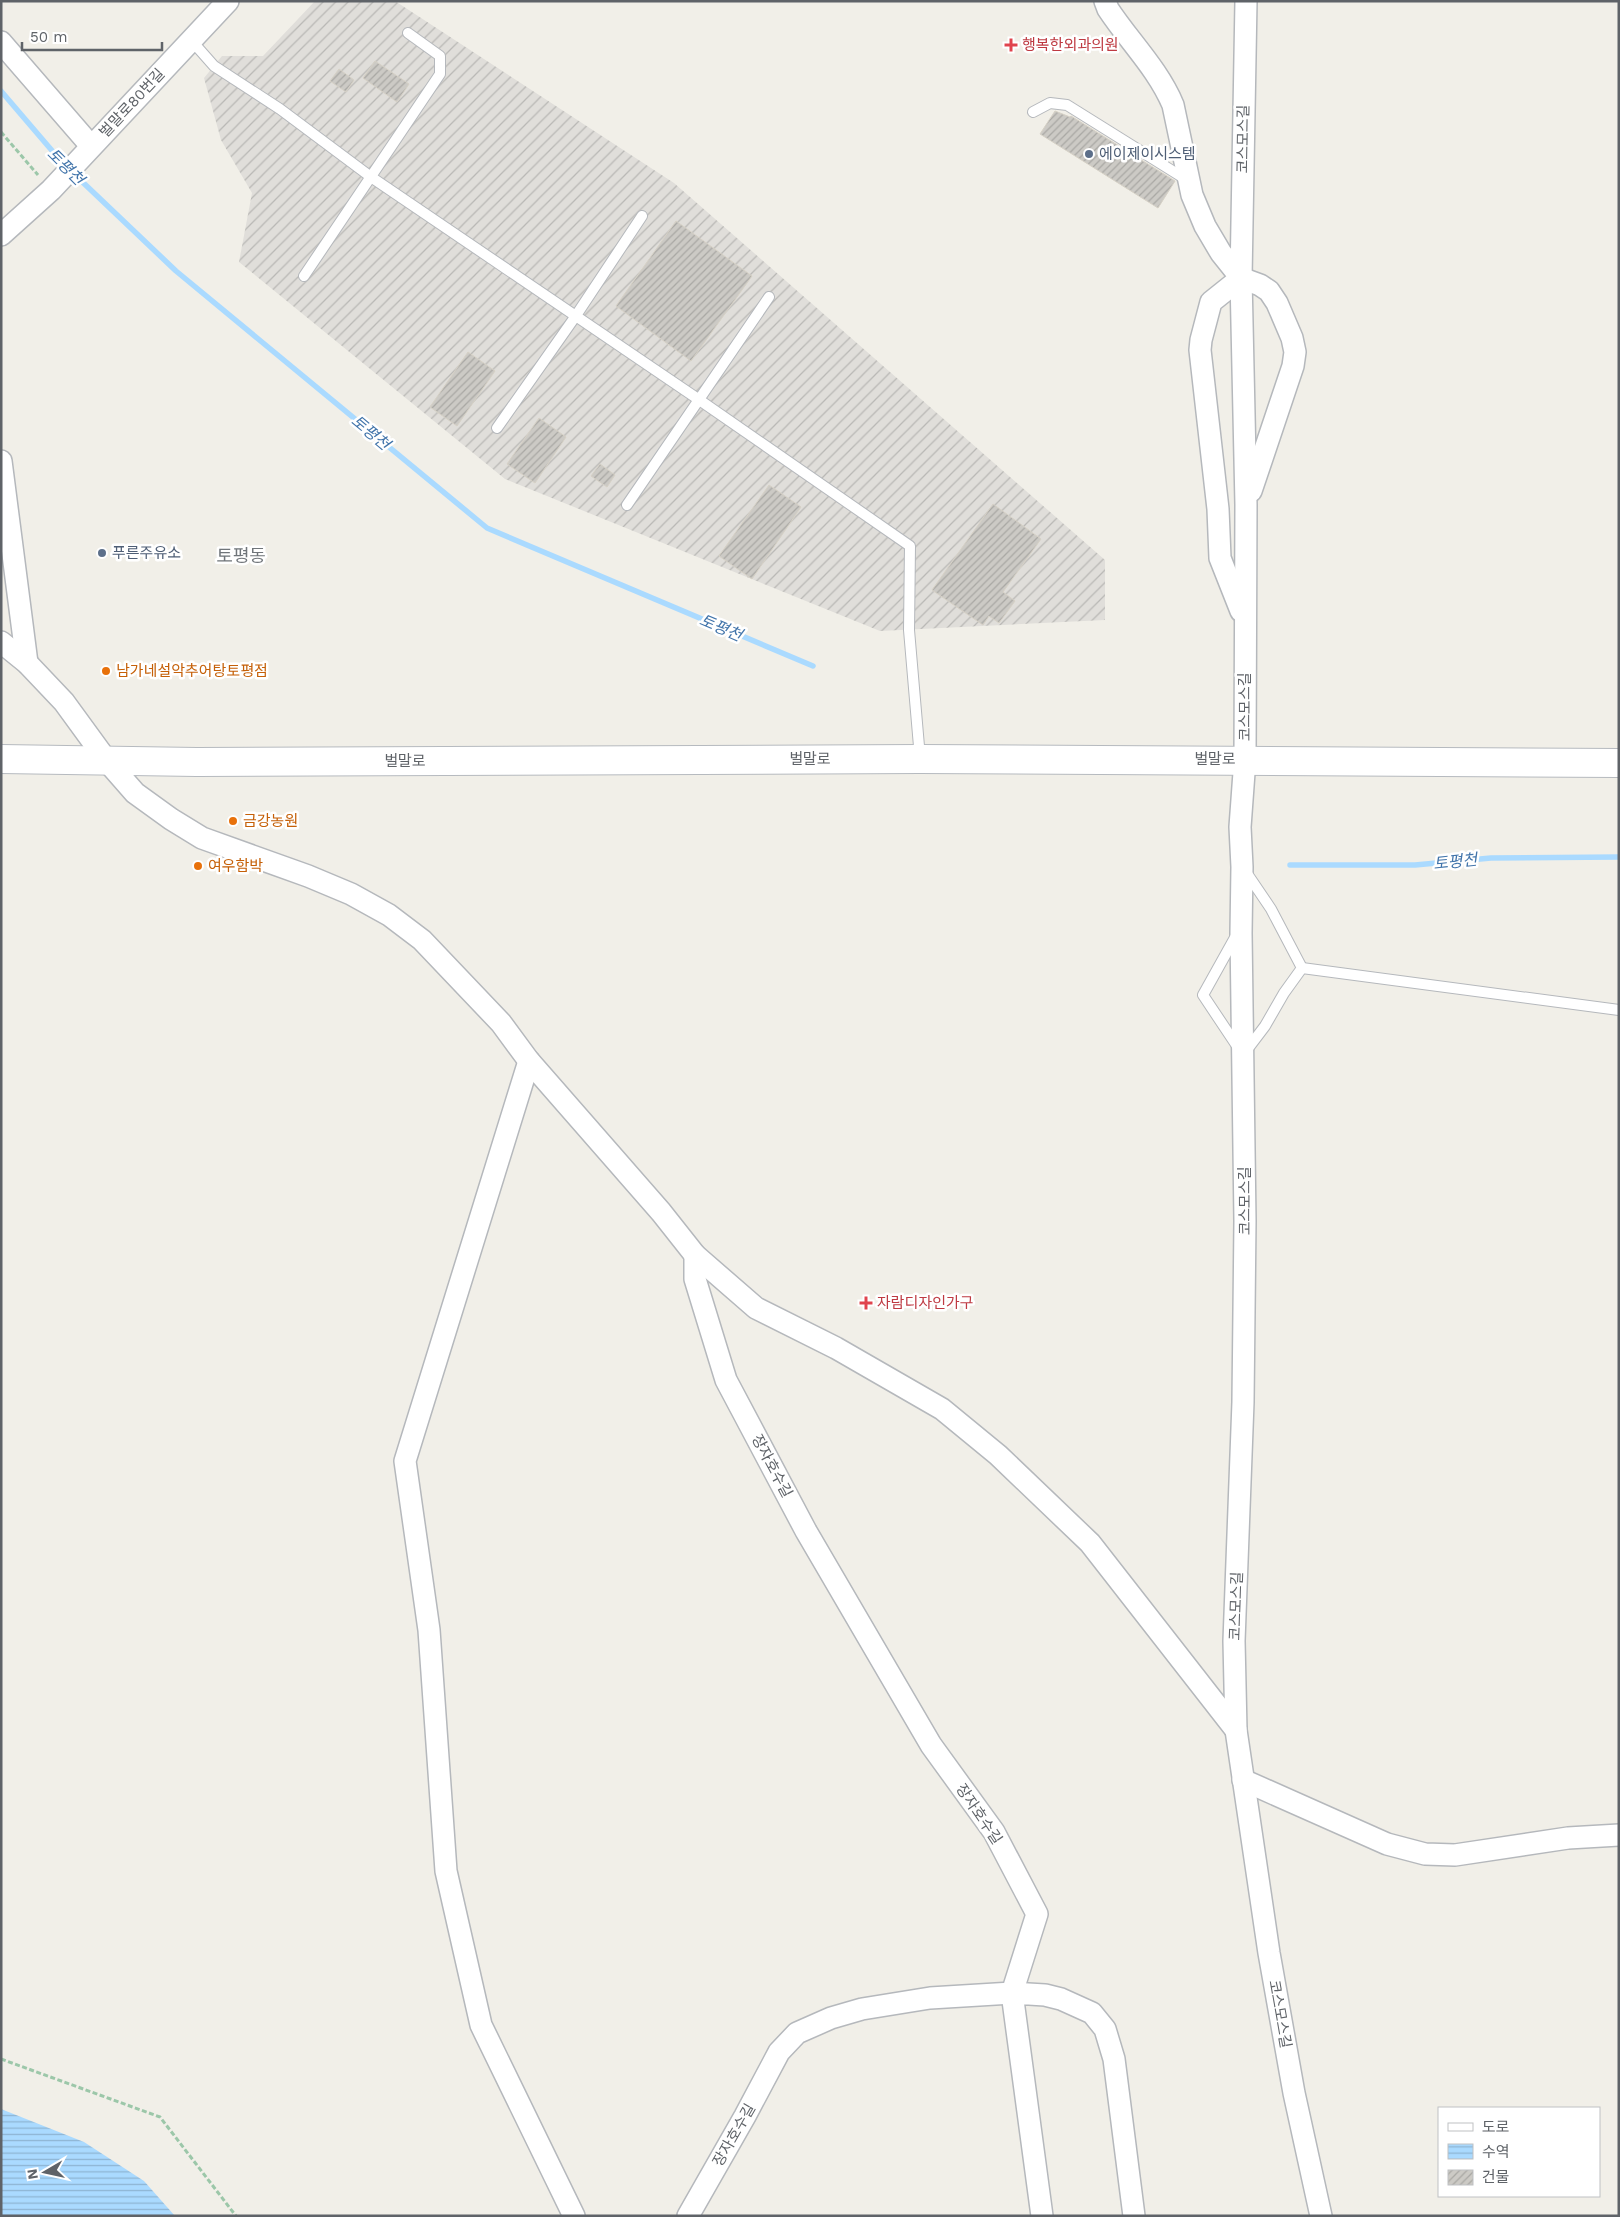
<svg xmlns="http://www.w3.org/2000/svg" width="1620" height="2217" font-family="'Work Sans','Noto Sans KR',sans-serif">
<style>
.industrial{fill:url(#industrial-furrows)}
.water{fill:url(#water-rules)}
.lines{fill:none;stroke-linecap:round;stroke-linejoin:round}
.stream{stroke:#aadaff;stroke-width:5.5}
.building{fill:url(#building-hatch);stroke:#d6d1c6}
.lane-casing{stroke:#b5b8bc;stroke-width:12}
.street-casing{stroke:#b5b8bc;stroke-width:24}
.secondary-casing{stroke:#b6babf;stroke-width:30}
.path{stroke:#9cc7a9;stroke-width:3;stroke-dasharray:5 2.5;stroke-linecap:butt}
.lane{stroke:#fff;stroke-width:10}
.street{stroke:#fff;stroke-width:21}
.secondary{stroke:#fff;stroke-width:28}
.health-dot{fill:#e0444e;stroke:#fff;stroke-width:2}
.service-dot{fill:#5c6f8a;stroke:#fff;stroke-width:2}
.food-dot{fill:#e8710a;stroke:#fff;stroke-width:2}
.labels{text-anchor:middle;stroke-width:5;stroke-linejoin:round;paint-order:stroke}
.health-label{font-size:15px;fill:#be3a42;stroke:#fff;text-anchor:start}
.street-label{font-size:15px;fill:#5f6368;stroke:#fff}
.service-label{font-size:15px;fill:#4e5e75;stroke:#fff;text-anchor:start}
.food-label{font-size:15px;fill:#c56008;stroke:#fff;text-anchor:start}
.water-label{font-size:16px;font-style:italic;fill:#4174aa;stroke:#fff}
.quarter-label{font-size:18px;fill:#70757a;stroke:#fff}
</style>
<defs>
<pattern id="industrial-furrows" width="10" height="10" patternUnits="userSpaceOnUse" patternTransform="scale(1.25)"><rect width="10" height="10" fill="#e0deda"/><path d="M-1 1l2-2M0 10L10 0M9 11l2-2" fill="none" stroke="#b9b8b5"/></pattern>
<pattern id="water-rules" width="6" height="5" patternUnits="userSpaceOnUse" patternTransform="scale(1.25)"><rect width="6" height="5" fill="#aadaff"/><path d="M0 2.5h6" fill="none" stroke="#8eb4d2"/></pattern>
<pattern id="building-hatch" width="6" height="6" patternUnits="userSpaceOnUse" patternTransform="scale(1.25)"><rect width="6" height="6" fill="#cccac5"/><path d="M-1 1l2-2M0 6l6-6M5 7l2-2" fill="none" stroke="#a9a8a4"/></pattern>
</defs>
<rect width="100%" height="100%" fill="#f1efe8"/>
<!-- industrial -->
<path class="industrial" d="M315 1H395L674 183 1105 560V620L880 631 505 479 239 262 252 193 221 140 204 78 222 56H263Z"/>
<!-- water -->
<path class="water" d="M1 2109 84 2142 144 2181 175 2216H1Z"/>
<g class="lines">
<!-- stream -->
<g class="stream">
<path d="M1 91 66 167"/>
<path d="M73 173 176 271 487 528 813 666"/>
<path d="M1290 865H1415L1491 858 1619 857"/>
</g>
</g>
<!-- building -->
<g class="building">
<path d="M375 61 409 84 397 102 363 78Z"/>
<path d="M339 69 354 80 346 92 330 81Z"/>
<path d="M1055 111 1070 117 1071 116 1175 181 1158 208 1040 134Z"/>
<path d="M676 221 752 276 691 361 616 306Z"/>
<path d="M468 352 495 371 457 426 430 407Z"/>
<path d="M539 418 566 437 535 483 507 464Z"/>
<path d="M600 464 615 475 607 487 591 476Z"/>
<path d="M769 485 801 507 752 579 719 556Z"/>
<path d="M993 504 1041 539 1003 592 1015 601 999 623 989 616 983 625 932 590Z"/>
</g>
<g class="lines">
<!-- lane casing -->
<g class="lane-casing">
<g id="lane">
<path d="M191 40 214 66 280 109 371 177 698 399 910 546 909 630 920 758"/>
<path d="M1033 112 1050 103 1067 105 1187 180"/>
<path d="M304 276 440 74V56L408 33"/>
<path d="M497 428 575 317 642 216"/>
<path d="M627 505 769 297"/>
<path d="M1237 934 1203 995 1243 1055 1265 1026 1284 993 1302 968 1271 909 1246 872"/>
<path d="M1302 968 1619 1010"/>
</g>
</g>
<!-- street casing -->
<g class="street-casing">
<g id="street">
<path d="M1105 1 1108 9C1129 41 1158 69 1173 105L1192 195 1205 226 1221 253 1241 278 1260 285 1269 291 1277 303 1292 338 1295 352 1293 366 1251 491"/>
<path d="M1246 1 1241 278 1246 505 1245 759 1240 827 1242 867 1241 933 1245 1221 1243 1402 1234 1641 1236 1730 1269 1953 1294 2093 1321 2216"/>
<path d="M1 42 91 146"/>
<path d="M1 235 51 190 228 1"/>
<path d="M1241 278 1211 302 1201 340 1200 350 1218 509 1220 558 1241 611"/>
<path d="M1 461 27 663"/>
<path d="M1 642 27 663 64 702 107 761 135 793 171 819 202 838 308 876 351 894 389 915 422 940 501 1023 529 1061 661 1212 695 1255 756 1308 836 1348 942 1409 998 1455 1090 1543 1236 1730"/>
<path d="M529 1061 405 1461 429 1630 446 1871 481 2025 574 2216"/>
<path d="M1243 1780 1387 1844 1425 1854 1455 1855 1568 1838 1619 1835"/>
<path d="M688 2216 745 2116 779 2052 797 2033 831 2018 862 2009 930 1998 1012 1993 1037 1914 994 1832 931 1745 806 1531 726 1380 695 1279V1255"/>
<path d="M1042 2216 1012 1993 1045 1995 1061 1999 1092 2013 1105 2029 1114 2059 1134 2216"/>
</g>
</g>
<!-- secondary casing -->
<g class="secondary-casing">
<path id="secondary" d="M1 759 197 762 920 759 1619 763"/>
</g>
<!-- path -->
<g class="path">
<path d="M1 132 38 175"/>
<path d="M1 2059 160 2117 236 2216"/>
</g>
<!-- lane -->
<use href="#lane" class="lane"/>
<!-- street -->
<use href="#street" class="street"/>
<!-- secondary -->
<use href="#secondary" class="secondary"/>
</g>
<!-- markers -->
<g class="health-dot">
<path d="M1008.5 37.5h5v5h5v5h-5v5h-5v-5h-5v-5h5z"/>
<path d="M863.5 1295.5h5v5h5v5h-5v5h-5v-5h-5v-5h5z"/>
</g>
<g class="service-dot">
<circle cx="1089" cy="154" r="5"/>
<circle cx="102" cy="553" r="5"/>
</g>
<g class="food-dot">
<circle cx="106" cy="671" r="5"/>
<circle cx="233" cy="821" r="5"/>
<circle cx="198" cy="866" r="5"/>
</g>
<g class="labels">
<!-- health labels -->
<g class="health-label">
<text x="1022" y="50">행복한외과의원</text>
<text x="877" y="1308">자람디자인가구</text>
</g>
<!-- street labels -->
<g class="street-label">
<text transform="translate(132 103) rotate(-47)" y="5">벌말로80번길</text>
<text transform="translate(1243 139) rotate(-89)" y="5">코스모스길</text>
<text transform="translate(1245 707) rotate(-90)" y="5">코스모스길</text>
<text x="810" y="764">벌말로</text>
<text x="1215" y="764">벌말로</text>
<text x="405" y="766">벌말로</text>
<text transform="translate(1245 1201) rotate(-90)" y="5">코스모스길</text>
<text transform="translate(772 1466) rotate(62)" y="5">장자호수길</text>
<text transform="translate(1236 1606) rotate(-88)" y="5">코스모스길</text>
<text transform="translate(979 1814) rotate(56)" y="5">장자호수길</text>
<text transform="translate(1280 2014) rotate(80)" y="5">코스모스길</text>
<text transform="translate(734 2135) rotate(-60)" y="5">장자호수길</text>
</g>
<!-- service labels -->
<g class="service-label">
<text x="1099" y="159">에이제이시스템</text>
<text x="112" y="558">푸른주유소</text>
</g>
<!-- food labels -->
<g class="food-label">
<text x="116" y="676">남가네설악추어탕토평점</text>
<text x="243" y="826">금강농원</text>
<text x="208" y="871">여우함박</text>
</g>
<!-- water labels -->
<g class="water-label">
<text transform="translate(66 166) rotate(45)" y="6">토평천</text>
<text transform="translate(371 432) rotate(40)" y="6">토평천</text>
<text transform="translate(721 627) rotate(23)" y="6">토평천</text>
<text transform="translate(1455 861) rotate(-6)" y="6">토평천</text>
</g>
<!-- quarter labels -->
<g class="quarter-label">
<text x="241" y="562">토평동</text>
</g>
</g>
<!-- border -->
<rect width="1620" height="2217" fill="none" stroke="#5f6368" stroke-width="5"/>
<!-- legend -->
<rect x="1438" y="2107" width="162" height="90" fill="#ffffff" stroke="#bfc1c3"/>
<rect x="1448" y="2123" width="25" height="8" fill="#ffffff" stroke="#bfc1c3"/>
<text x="1482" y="2132" font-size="15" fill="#5f6368">도로</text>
<rect x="1448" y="2144" width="25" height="15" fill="url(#water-rules)" stroke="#bfc1c3"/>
<text x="1482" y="2157" font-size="15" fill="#5f6368">수역</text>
<rect x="1448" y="2170" width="25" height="15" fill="url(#building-hatch)" stroke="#bfc1c3"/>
<text x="1482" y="2182" font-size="15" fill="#5f6368">건물</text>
<!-- north arrow -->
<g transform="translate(45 2172) rotate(261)" stroke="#ffffff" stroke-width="4" paint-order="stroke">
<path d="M0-4L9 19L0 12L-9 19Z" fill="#5f6368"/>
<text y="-8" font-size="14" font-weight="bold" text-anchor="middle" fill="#5f6368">N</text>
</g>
<!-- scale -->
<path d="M22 42v8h140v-8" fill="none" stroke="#5f6368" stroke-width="2.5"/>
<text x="30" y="42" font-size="15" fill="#5f6368" stroke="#ffffff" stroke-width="4" paint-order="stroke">50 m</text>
</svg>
